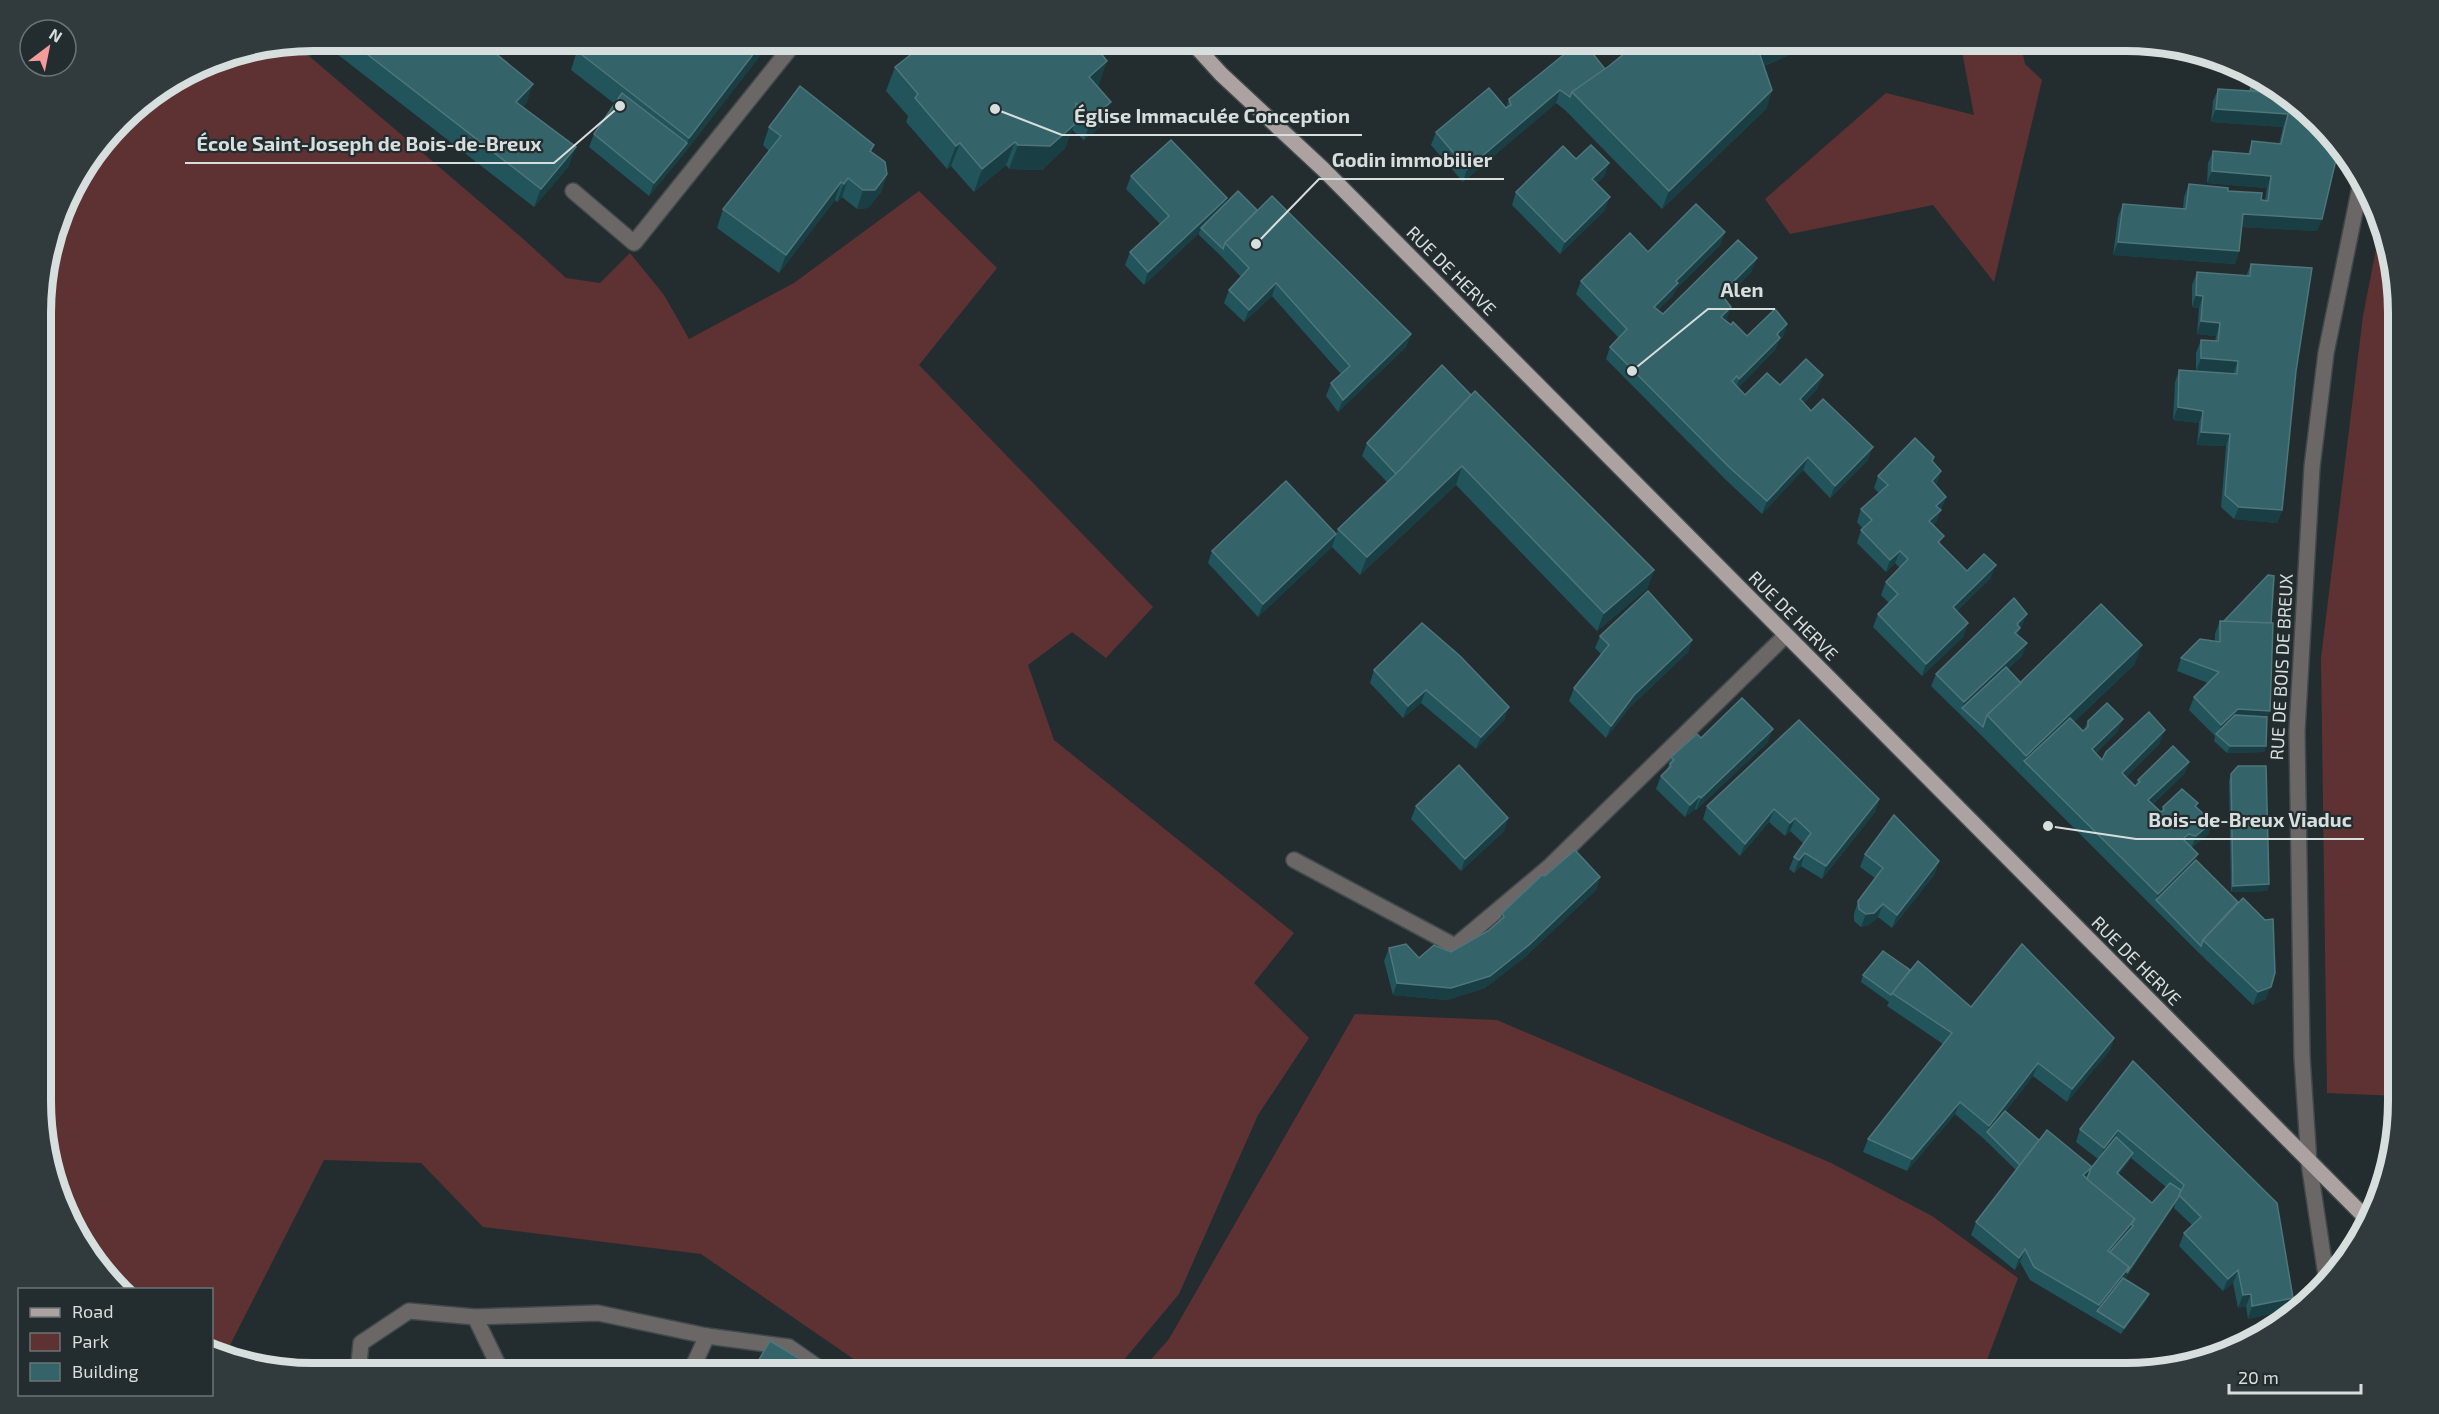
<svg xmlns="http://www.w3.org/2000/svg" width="2439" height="1414" font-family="'Exo 2',sans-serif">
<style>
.green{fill:#5e3233}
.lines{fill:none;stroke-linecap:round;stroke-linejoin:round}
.lane-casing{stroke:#40494b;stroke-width:18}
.street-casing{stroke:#40494b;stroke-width:18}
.primary-casing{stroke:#40494b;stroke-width:18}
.lane{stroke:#6c6767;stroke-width:15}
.street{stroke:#6c6767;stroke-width:15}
.primary{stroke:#aca2a1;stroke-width:15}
.wall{fill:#21545b;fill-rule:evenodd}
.shaded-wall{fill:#193e43}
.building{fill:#346369;stroke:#4e767b;stroke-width:1.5}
.labels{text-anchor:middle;stroke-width:4.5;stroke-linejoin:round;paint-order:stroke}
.street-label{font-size:18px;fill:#d7dede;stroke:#232d2f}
.rim{fill:none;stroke:#d7dede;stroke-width:8}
.leader{fill:none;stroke:#d7dede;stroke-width:2}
.callout-dot{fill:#d7dede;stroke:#232d2f;stroke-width:2}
.callout-label{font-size:20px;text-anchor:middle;font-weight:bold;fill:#d7dede;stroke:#232d2f;stroke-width:4.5;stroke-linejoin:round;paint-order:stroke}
</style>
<rect width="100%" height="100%" fill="#232d2f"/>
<!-- green -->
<g class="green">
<path d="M1960 41H2020L2025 64 2042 80 1994 282 1933 205 1790 234 1765 199 1886 93 1974 115Z"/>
<path d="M295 44 521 237 566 278 600 283 630 253 664 295 689 339 794 283 919 191 997 268 919 365 1153 607 1106 658 1072 632 1028 665 1054 740 1294 933 1254 983 1309 1038 1258 1115 1179 1294 1113 1373H874L701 1254 483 1227 421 1163 324 1160 224 1357 212 1351V1290L126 1289 86 1252 43 1136V278L69 192 133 108 209 61Z"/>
<path d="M2379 234 2398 295V1096L2327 1093 2321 658 2363 316Z"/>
<path d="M1355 1014 1497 1020 1831 1163 1932 1216 2018 1278 1982 1373H1139L1169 1339Z"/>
</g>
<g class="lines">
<!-- lane casing -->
<g class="lane-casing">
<g id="lane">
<path d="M573 191 634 243 796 41"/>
<path d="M1294 860 1455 946 1549 867 1785 636"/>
<path d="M707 1336 789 1347 826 1373"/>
<path d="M358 1373 361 1343 409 1311 475 1317"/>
<path d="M502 1373 475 1317 598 1313 707 1336 690 1373"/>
</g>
</g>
<!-- street casing -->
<g class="street-casing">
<path id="street" d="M2327 1282 2309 1163 2302 1057 2297 731 2312 467 2326 353 2362 177"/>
</g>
<!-- primary casing -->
<g class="primary-casing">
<path id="primary" d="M1191 41 1221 74 1323 169 2367 1219"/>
</g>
<!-- lane -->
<use href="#lane" class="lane"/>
<!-- street -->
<use href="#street" class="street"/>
<!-- primary -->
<use href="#primary" class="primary"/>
</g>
<!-- wall -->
<g class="wall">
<path d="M319 40H479L527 102 523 106 569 166 534 207Z"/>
<path d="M586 40H767L763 52 682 156 649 196 589 147 594 134 615 104 571 70 577 51Z"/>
<path d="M898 40H1090L1099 85 1097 86 1102 125 1084 140 1072 130 1065 148 1042 170 1009 169 1006 165 974 192 951 166 947 169 906 122 908 116 886 91 895 67 911 55Z"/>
<path d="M1323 40H1352L1335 55Z"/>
<path d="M1641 40H1796L1791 54 1764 66 1772 90 1766 109 1662 209 1565 110 1556 103 1463 182 1431 145 1436 132 1506 108 1509 99 1605 69Z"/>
<path d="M2254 74 2262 77 2318 120 2322 219 2317 231 2242 227 2239 251 2235 264 2113 255 2118 217 2123 204 2183 209 2184 197 2189 184 2228 191 2265 200 2267 188 2207 183 2208 163 2213 151 2248 154 2252 141 2279 144 2283 127 2211 122 2213 101 2218 89 2250 91Z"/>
<path d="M769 127 874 145 871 152 887 174 881 192 868 208 857 209 842 197 837 202 835 200 779 273 717 228 723 209 769 151 763 145Z"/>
<path d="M1576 159 1605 175 1597 183 1605 210 1560 254 1512 205 1516 192Z"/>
<path d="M1131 176 1225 204 1257 210 1411 334 1406 347 1338 412 1326 396 1331 383 1341 374 1272 296 1244 322 1224 303 1229 290 1241 277 1220 255 1199 235V233L1144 285 1125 265 1130 252 1160 224 1126 189Z"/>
<path d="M1725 232 1720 245 1676 289 1673 295 1658 310 1663 314 1752 271 1725 299 1727 319 1726 320 1747 336 1787 324 1783 336 1779 340 1775 350 1738 388 1745 395 1780 385 1818 388 1804 403 1868 460 1830 498 1803 470 1762 514 1725 479 1606 359 1610 347 1619 338 1576 294 1581 281 1648 252Z"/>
<path d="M2251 264 2296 371 2282 510 2277 523 2234 519 2221 507 2226 446 2197 445 2199 423 2173 420 2175 382 2179 370 2196 371V353L2201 340 2215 341 2216 336 2197 334 2199 308 2192 307V285L2197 272 2246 276Z"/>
<path d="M1471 395 1654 570 1647 589 1597 631 1456 485 1360 575 1332 547 1258 617 1208 563 1212 551 1336 534 1338 529 1387 482 1362 456 1367 443Z"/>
<path d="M1934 457 1933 461 1941 471 1935 485 1946 497 1936 522 1933 525 1941 544 1967 571 1991 578 1957 611 1964 636 1922 676 1873 627 1878 614 1889 603 1881 595 1886 582 1900 568 1895 563 1886 572 1857 543 1861 530 1863 529 1857 522 1861 509 1879 493 1874 488 1878 476Z"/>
<path d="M2220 621 2271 623 2270 711 2267 717 2266 746 2264 752 2227 753 2214 741 2215 736 2189 710 2194 697 2208 683 2177 671 2181 658 2215 641V634Z"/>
<path d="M2022 626 2020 629 2018 635 2022 656 2008 669 2021 683 2135 664 2074 722 2083 731 2088 721 2118 731 2096 753 2102 760 2160 743 2126 777 2135 786 2138 780 2189 762 2184 774 2153 804 2161 812 2163 807 2198 803 2196 807 2212 822 2208 834 2192 848 2196 860 2266 999 2253 1005 2198 952 1980 734 1931 686 1936 674Z"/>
<path d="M1600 636 1692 640 1688 652 1630 707 1606 738 1569 701 1574 688 1601 654 1595 648Z"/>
<path d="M1374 670 1509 707 1504 720 1476 749 1421 703 1403 718 1370 683Z"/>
<path d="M1701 738 1768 742 1696 810 1695 809 1685 817 1656 789 1661 776 1667 770 1671 757Z"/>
<path d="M2231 774 2269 884 2267 891 2231 892 2229 781Z"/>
<path d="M1879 799 1875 812 1822 879 1801 866 1794 873 1789 869 1794 857 1803 843 1790 831 1785 836 1769 822 1740 856 1703 819 1707 806Z"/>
<path d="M1416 806 1508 818 1504 831 1461 871 1411 819Z"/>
<path d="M1865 854 1935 874 1892 928 1878 917 1869 925 1861 927 1854 921V914L1858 901 1875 878 1860 867Z"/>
<path d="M1545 876 1600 877 1596 890 1525 957 1485 988 1447 1000 1393 995 1384 961 1389 948 1419 958 1451 952 1488 931 1500 921 1502 913Z"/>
<path d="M1910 970 1971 1007 2114 1038 2110 1050 2067 1102 2033 1076 2006 1111 2039 1140 2091 1168 2098 1159 2076 1142 2080 1129 2133 1061 2288 1310 2248 1319 2246 1306 2238 1308 2233 1283 2223 1291 2179 1246 2184 1233 2192 1225 2174 1208 2175 1204 2125 1279 2149 1294 2146 1301 2121 1334 2030 1280 2020 1262 2015 1270 1971 1235 1976 1222 2016 1170 1984 1139 1955 1114 1907 1171 1863 1152 1868 1139 1943 1044 1887 1006 1889 1002 1861 982 1863 975ZM2131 1158 2166 1187 2152 1203 2119 1174Z"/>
</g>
<!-- shaded-wall -->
<g class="shaded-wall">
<path d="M764 40H767L763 52 682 156 649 196 654 183 687 143 689 138Z"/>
<path d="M1342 40H1352L1335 55 1340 42Z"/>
<path d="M1787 40H1796L1791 54 1752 71 1759 52Z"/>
<path d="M1107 61 1099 85 1081 101 1089 77Z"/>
<path d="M533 84 527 102 510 120 516 102Z"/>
<path d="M1560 90 1556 103 1463 182 1467 169Z"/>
<path d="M1772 90 1766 109 1662 209 1669 191Z"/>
<path d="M1111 102 1102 125 1084 140 1092 117Z"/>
<path d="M2216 109 2288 114 2283 127 2211 122Z"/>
<path d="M1074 125 1065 148 1042 170 1009 169 1018 145Z"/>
<path d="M1015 142 1006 165 974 192 982 169Z"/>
<path d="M960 143 951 166 947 169 956 146Z"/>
<path d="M576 147 569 166 534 207 541 189Z"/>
<path d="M1609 163 1605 175 1588 192 1592 179Z"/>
<path d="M2212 171 2271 176 2267 188 2207 183Z"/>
<path d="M887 174 881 192 868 208 857 209 863 190Z"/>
<path d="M848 178 842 197 837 202 844 184Z"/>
<path d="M841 182 835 200 779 273 786 255Z"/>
<path d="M1610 197 1605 210 1560 254 1565 242Z"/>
<path d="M1227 198 1223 211 1201 228 1199 233 1144 285 1148 272Z"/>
<path d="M2243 214 2322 219 2317 231 2238 227Z"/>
<path d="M1725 232 1720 245 1676 289 1673 295 1649 319 1654 307 1676 281Z"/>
<path d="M2118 242 2239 251 2235 264 2113 255Z"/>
<path d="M1757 258 1752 271 1716 307 1721 294Z"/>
<path d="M1276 283 1272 296 1244 322 1249 310Z"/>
<path d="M2196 295 2203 296 2199 308 2192 307Z"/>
<path d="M1731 307 1727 319 1716 329 1721 317Z"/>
<path d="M2201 321 2220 323 2216 336 2197 334Z"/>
<path d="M1787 324 1783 336 1779 340 1775 350 1735 391 1739 379 1777 334Z"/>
<path d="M1411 334 1406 347 1338 412 1343 400Z"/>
<path d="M2201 358 2238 361 2233 374 2196 371Z"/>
<path d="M1823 375 1818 388 1795 412 1800 399Z"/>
<path d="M2178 407 2203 411 2199 423 2173 420Z"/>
<path d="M2201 432 2230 434 2226 446 2197 445Z"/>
<path d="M1873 447 1868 460 1830 498 1835 486Z"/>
<path d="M1808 457 1803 470 1762 514 1767 501Z"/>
<path d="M1462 466 1456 485 1360 575 1367 557Z"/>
<path d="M1941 471 1937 484 1927 494 1932 481Z"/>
<path d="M1946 497 1936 522 1925 534 1936 506Z"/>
<path d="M2239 507 2282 510 2277 523 2234 519Z"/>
<path d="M1336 534 1332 547 1258 617 1263 604Z"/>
<path d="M1900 551 1895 563 1886 572 1890 560Z"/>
<path d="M1996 565 1991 578 1949 619 1953 607Z"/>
<path d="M1654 570 1647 589 1597 631 1604 613Z"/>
<path d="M2027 614 2022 626 2020 629 2016 640 2017 624Z"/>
<path d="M1968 623 1964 636 1922 676 1926 664Z"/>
<path d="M1692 640 1688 652 1630 707 1606 738 1611 726 1634 695Z"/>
<path d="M2027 643 2022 656 1964 710 1962 708 1964 702Z"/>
<path d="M2142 645 2135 664 2029 766 2024 761 2020 774 2026 756Z"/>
<path d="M1426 690 1421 703 1403 718 1408 706Z"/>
<path d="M1509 707 1504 720 1476 749 1481 737Z"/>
<path d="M2238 709 2270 711 2265 723 2218 736 2221 725Z"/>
<path d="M2123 719 2118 731 2087 761 2092 749Z"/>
<path d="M1773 729 1768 742 1696 810 1701 798Z"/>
<path d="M2165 730 2160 743 2117 786 2122 773Z"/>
<path d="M2230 746H2266L2264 752 2227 753Z"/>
<path d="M2189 762 2184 774 2144 812 2148 800Z"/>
<path d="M1699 796 1695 809 1685 817 1690 805Z"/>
<path d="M1879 799 1875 812 1822 879 1826 866Z"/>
<path d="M1774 809 1769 822 1740 856 1745 844Z"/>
<path d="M1508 818 1504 831 1461 871 1465 859Z"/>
<path d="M1795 818 1790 831 1785 836 1790 823Z"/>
<path d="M2212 822 2208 834 2191 849 2196 836Z"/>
<path d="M2189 834 2184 846 2183 839Z"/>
<path d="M1805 853 1801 866 1794 873 1799 860Z"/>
<path d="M2198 854 2193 867 2156 900 2158 894Z"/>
<path d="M1939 861 1935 874 1892 928 1897 915Z"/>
<path d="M1600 877 1596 890 1525 957 1485 988 1447 1000 1393 995 1397 983Z"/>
<path d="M2269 884 2267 891 2231 892 2233 886Z"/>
<path d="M1883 904 1878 917 1869 925 1861 927 1866 914Z"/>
<path d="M2271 987 2266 999 2253 1005 2258 992Z"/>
<path d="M2114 1038 2110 1050 2067 1102 2072 1089Z"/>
<path d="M2038 1063 2033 1076 1988 1134 1987 1132 1989 1126Z"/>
<path d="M1960 1102 1955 1114 1907 1171 1912 1159Z"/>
<path d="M2118 1130 2114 1143 2100 1161 2104 1148Z"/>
<path d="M2133 1153 2131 1159 2115 1180 2117 1173Z"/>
<path d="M2092 1167 2087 1179 2083 1175Z"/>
<path d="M2178 1198 2175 1204 2125 1279 2097 1311 2099 1305 2129 1267Z"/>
<path d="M2135 1219 2131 1232 2106 1257 2108 1251Z"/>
<path d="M2025 1249 2020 1262 2015 1270 2019 1258Z"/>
<path d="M2238 1270 2233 1283 2223 1291 2228 1279Z"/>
<path d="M2149 1294 2146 1301 2121 1334 2124 1328Z"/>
<path d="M2251 1294 2246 1306 2238 1308 2243 1295Z"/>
<path d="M2293 1298 2288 1310 2248 1319 2252 1306Z"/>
</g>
<!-- building -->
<g class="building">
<path d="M349 40H479L533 84 516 102 576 147 541 189Z"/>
<path d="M586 40H764L689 138 577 51Z"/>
<path d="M927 40H1090L1107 61 1089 77 1111 102 1092 117 1076 103 1074 125 1050 146 1018 145 1015 142 982 169 960 143 956 146 915 98 918 94 895 67 928 41Z"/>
<path d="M1582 40 1605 69 1572 92 1570 97 1560 90 1467 169 1436 132 1489 88 1506 108 1511 105 1509 99Z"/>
<path d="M1641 40H1787L1759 52 1772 90 1669 191 1572 92 1609 66Z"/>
<path d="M2255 74 2262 77 2283 93 2250 91Z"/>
<path d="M800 86 874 145 870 151 885 162 887 174 875 190H863L848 178 844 184 841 182 786 255 723 209 781 136 769 127Z"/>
<path d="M2218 89 2283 93 2318 120 2339 147 2322 219 2243 214 2239 251 2118 242 2123 204 2186 209 2189 184 2228 188V191L2262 193 2261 200 2268 201 2271 176 2212 171 2213 151 2250 154 2252 141 2281 144 2288 114 2216 109Z"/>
<path d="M622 93 687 143 654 183 594 134Z"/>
<path d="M1171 140 1227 198 1148 272 1130 252 1169 216 1131 176Z"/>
<path d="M1591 145 1609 163 1592 179 1610 197 1565 242 1516 192 1563 146 1576 159Z"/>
<path d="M1238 191 1257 210 1225 243 1223 249 1201 228Z"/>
<path d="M1272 196 1411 334 1343 400 1331 383 1350 366 1276 283 1249 310 1229 290 1249 268 1225 243Z"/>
<path d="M1696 204 1725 232 1676 281 1678 283 1654 307 1663 314 1738 240 1757 258 1721 294 1731 307 1721 317 1731 325 1733 322 1747 336 1775 309 1787 324 1777 334 1780 338 1739 379 1737 376 1732 381 1745 395 1767 373 1780 385 1806 359 1823 375 1800 399 1811 411 1823 399 1873 447 1835 486 1808 457 1767 501 1729 467 1610 347 1627 329 1581 281 1630 233 1648 252Z"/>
<path d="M2251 264 2312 268 2296 371 2282 510 2239 507 2225 495 2230 434 2201 432 2203 411 2178 407 2179 370 2237 374 2238 361 2201 358V340L2218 341 2220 323 2201 321 2203 296 2196 295 2197 272 2250 276Z"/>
<path d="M1442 365 1471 395 1396 474 1367 443Z"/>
<path d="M1475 391 1654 570 1604 613 1462 466 1367 557 1338 529 1400 470Z"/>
<path d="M1915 438 1934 457 1932 461 1941 471 1932 481 1946 497 1936 506 1941 510 1929 521 1944 536 1938 542 1967 571 1984 554 1996 565 1953 607 1968 623 1926 664 1878 614 1898 594 1886 582 1908 559 1900 551 1890 560 1861 530 1872 520 1861 509 1888 485 1878 476Z"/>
<path d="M1286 481 1336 534 1263 604 1212 551Z"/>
<path d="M2268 575 2274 576 2271 623 2223 622Z"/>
<path d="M1648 591 1692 640 1634 695 1611 726 1574 688 1609 645 1600 636Z"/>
<path d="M2014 598 2027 614 2017 624 2020 628 2015 633 2027 643 1964 702 1936 674Z"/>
<path d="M2101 604 2142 645 2026 756 1987 715Z"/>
<path d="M2220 621 2273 623 2270 711 2238 709 2221 725 2194 697 2219 672 2181 658 2200 639 2220 642Z"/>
<path d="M1422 623 1460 656 1509 707 1481 737 1426 690 1408 706 1374 670Z"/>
<path d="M2006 667 2021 683 1987 715 1983 727 1962 708Z"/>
<path d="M1742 698 1773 729 1701 798 1699 796 1690 805 1661 776 1671 766 1670 764 1674 760 1671 757 1697 734 1701 738Z"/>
<path d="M2107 703 2123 719 2092 749 2102 760 2106 752 2149 712 2165 730 2122 773 2135 786 2140 782 2138 780 2173 746 2189 762 2148 800 2161 812 2164 810 2163 807 2182 789 2198 803 2195 806 2212 822 2196 836 2189 834 2183 839 2198 854 2158 894 2024 761 2070 718 2083 731 2088 727V721Z"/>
<path d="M2235 715 2267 717 2266 746H2230L2216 734Z"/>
<path d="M1799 720 1879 799 1826 866 1805 853 1799 860 1794 857 1811 833 1795 818 1790 823 1774 809 1745 844 1707 806Z"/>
<path d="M1459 765 1508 818 1465 859 1416 806Z"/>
<path d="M2238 766H2266L2269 884 2233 886 2231 774Z"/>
<path d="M1894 815 1939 861 1897 915 1883 904 1874 913 1866 914 1859 909 1858 901 1883 868 1865 854Z"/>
<path d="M1575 850 1600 877 1529 945 1490 976 1451 988 1397 983 1389 948 1406 944 1419 958 1434 945 1451 952 1488 931 1504 917 1502 913 1542 875 1545 876Z"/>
<path d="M2196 860 2238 902 2203 940 2201 946 2156 900Z"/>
<path d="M2243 898 2265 920 2273 919 2275 973 2271 987 2258 992 2203 940Z"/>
<path d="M2022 944 2114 1038 2072 1089 2038 1063 1989 1126 1960 1102 1912 1159 1868 1139 1952 1033 1892 993 1918 961 1971 1007Z"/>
<path d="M1883 951 1910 970 1891 995 1863 975Z"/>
<path d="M2133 1061 2277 1203 2293 1298 2252 1306 2251 1294 2243 1295 2238 1270 2228 1279 2184 1233 2201 1217 2179 1195 2184 1185 2118 1130 2104 1148 2080 1129Z"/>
<path d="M2005 1111 2039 1140 2020 1165 1987 1132Z"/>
<path d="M2047 1130 2092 1167 2083 1175 2135 1219 2108 1251 2129 1267 2099 1305 2034 1267 2025 1249 2019 1258 1976 1222Z"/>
<path d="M2116 1137 2133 1153 2117 1173 2152 1203 2170 1183 2181 1190 2178 1198 2127 1273 2129 1267 2110 1252 2133 1226 2131 1224 2135 1219 2087 1179 2091 1168Z"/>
<path d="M2123 1278 2149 1294 2124 1328 2097 1311Z"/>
<path d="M770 1341 818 1370 826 1373H751Z"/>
</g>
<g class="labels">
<!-- street labels -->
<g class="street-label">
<text transform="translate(1451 271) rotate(45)" y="6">RUE DE HERVE</text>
<text transform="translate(1793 616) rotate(45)" y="6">RUE DE HERVE</text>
<text transform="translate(2282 667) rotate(-87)" y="6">RUE DE BOIS DE BREUX</text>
<text transform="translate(2136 961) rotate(45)" y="6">RUE DE HERVE</text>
</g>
</g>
<!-- crop -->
<path d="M0 0H2439V1414H0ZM313 51H2126A262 262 0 0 1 2388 313V1101A262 262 0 0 1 2126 1363H313A262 262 0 0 1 51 1101V313A262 262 0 0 1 313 51Z" fill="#313b3d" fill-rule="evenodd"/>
<path class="rim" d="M313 51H2126A262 262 0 0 1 2388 313V1101A262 262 0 0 1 2126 1363H313A262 262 0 0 1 51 1101V313A262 262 0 0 1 313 51Z"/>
<!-- callouts -->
<path class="leader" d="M995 109L1062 135H1362M620 106L554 163H185M1256 244L1319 179H1504M1632 371L1708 309H1775M2048 826L2136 839H2364"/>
<g class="callout-dot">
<circle cx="995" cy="109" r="6"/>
<circle cx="620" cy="106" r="6"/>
<circle cx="1256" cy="244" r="6"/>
<circle cx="1632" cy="371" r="6"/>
<circle cx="2048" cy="826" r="6"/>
</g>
<g class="callout-label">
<text x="1212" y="123">Église Immaculée Conception</text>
<text x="369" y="151">École Saint-Joseph de Bois-de-Breux</text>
<text x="1412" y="167">Godin immobilier</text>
<text x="1742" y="297">Alen</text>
<text x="2250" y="827">Bois-de-Breux Viaduc</text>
</g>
<!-- legend -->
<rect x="18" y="1288" width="195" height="108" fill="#232d2f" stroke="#6b7475" stroke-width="1.5"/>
<rect x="30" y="1308" width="30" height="9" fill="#aca2a1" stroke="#6b7475" stroke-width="1.5"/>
<text x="72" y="1318" font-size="18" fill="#d7dede">Road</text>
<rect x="30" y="1333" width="30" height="18" fill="#5e3233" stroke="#6b7475" stroke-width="1.5"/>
<text x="72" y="1348" font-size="18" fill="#d7dede">Park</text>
<rect x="30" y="1363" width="30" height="18" fill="#346369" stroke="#6b7475" stroke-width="1.5"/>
<text x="72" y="1378" font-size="18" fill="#d7dede">Building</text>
<!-- north arrow -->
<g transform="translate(48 48) rotate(32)"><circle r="28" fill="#232d2f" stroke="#6b7475" stroke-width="1.5"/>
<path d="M0-4.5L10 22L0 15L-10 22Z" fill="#f59b9b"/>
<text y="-9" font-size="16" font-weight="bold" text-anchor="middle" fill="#d7dede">N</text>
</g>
<!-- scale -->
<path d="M2229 1384v9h132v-9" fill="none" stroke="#d7dede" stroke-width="3"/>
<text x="2238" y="1384" font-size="18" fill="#d7dede" stroke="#232d2f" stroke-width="4.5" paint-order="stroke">20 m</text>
</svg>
